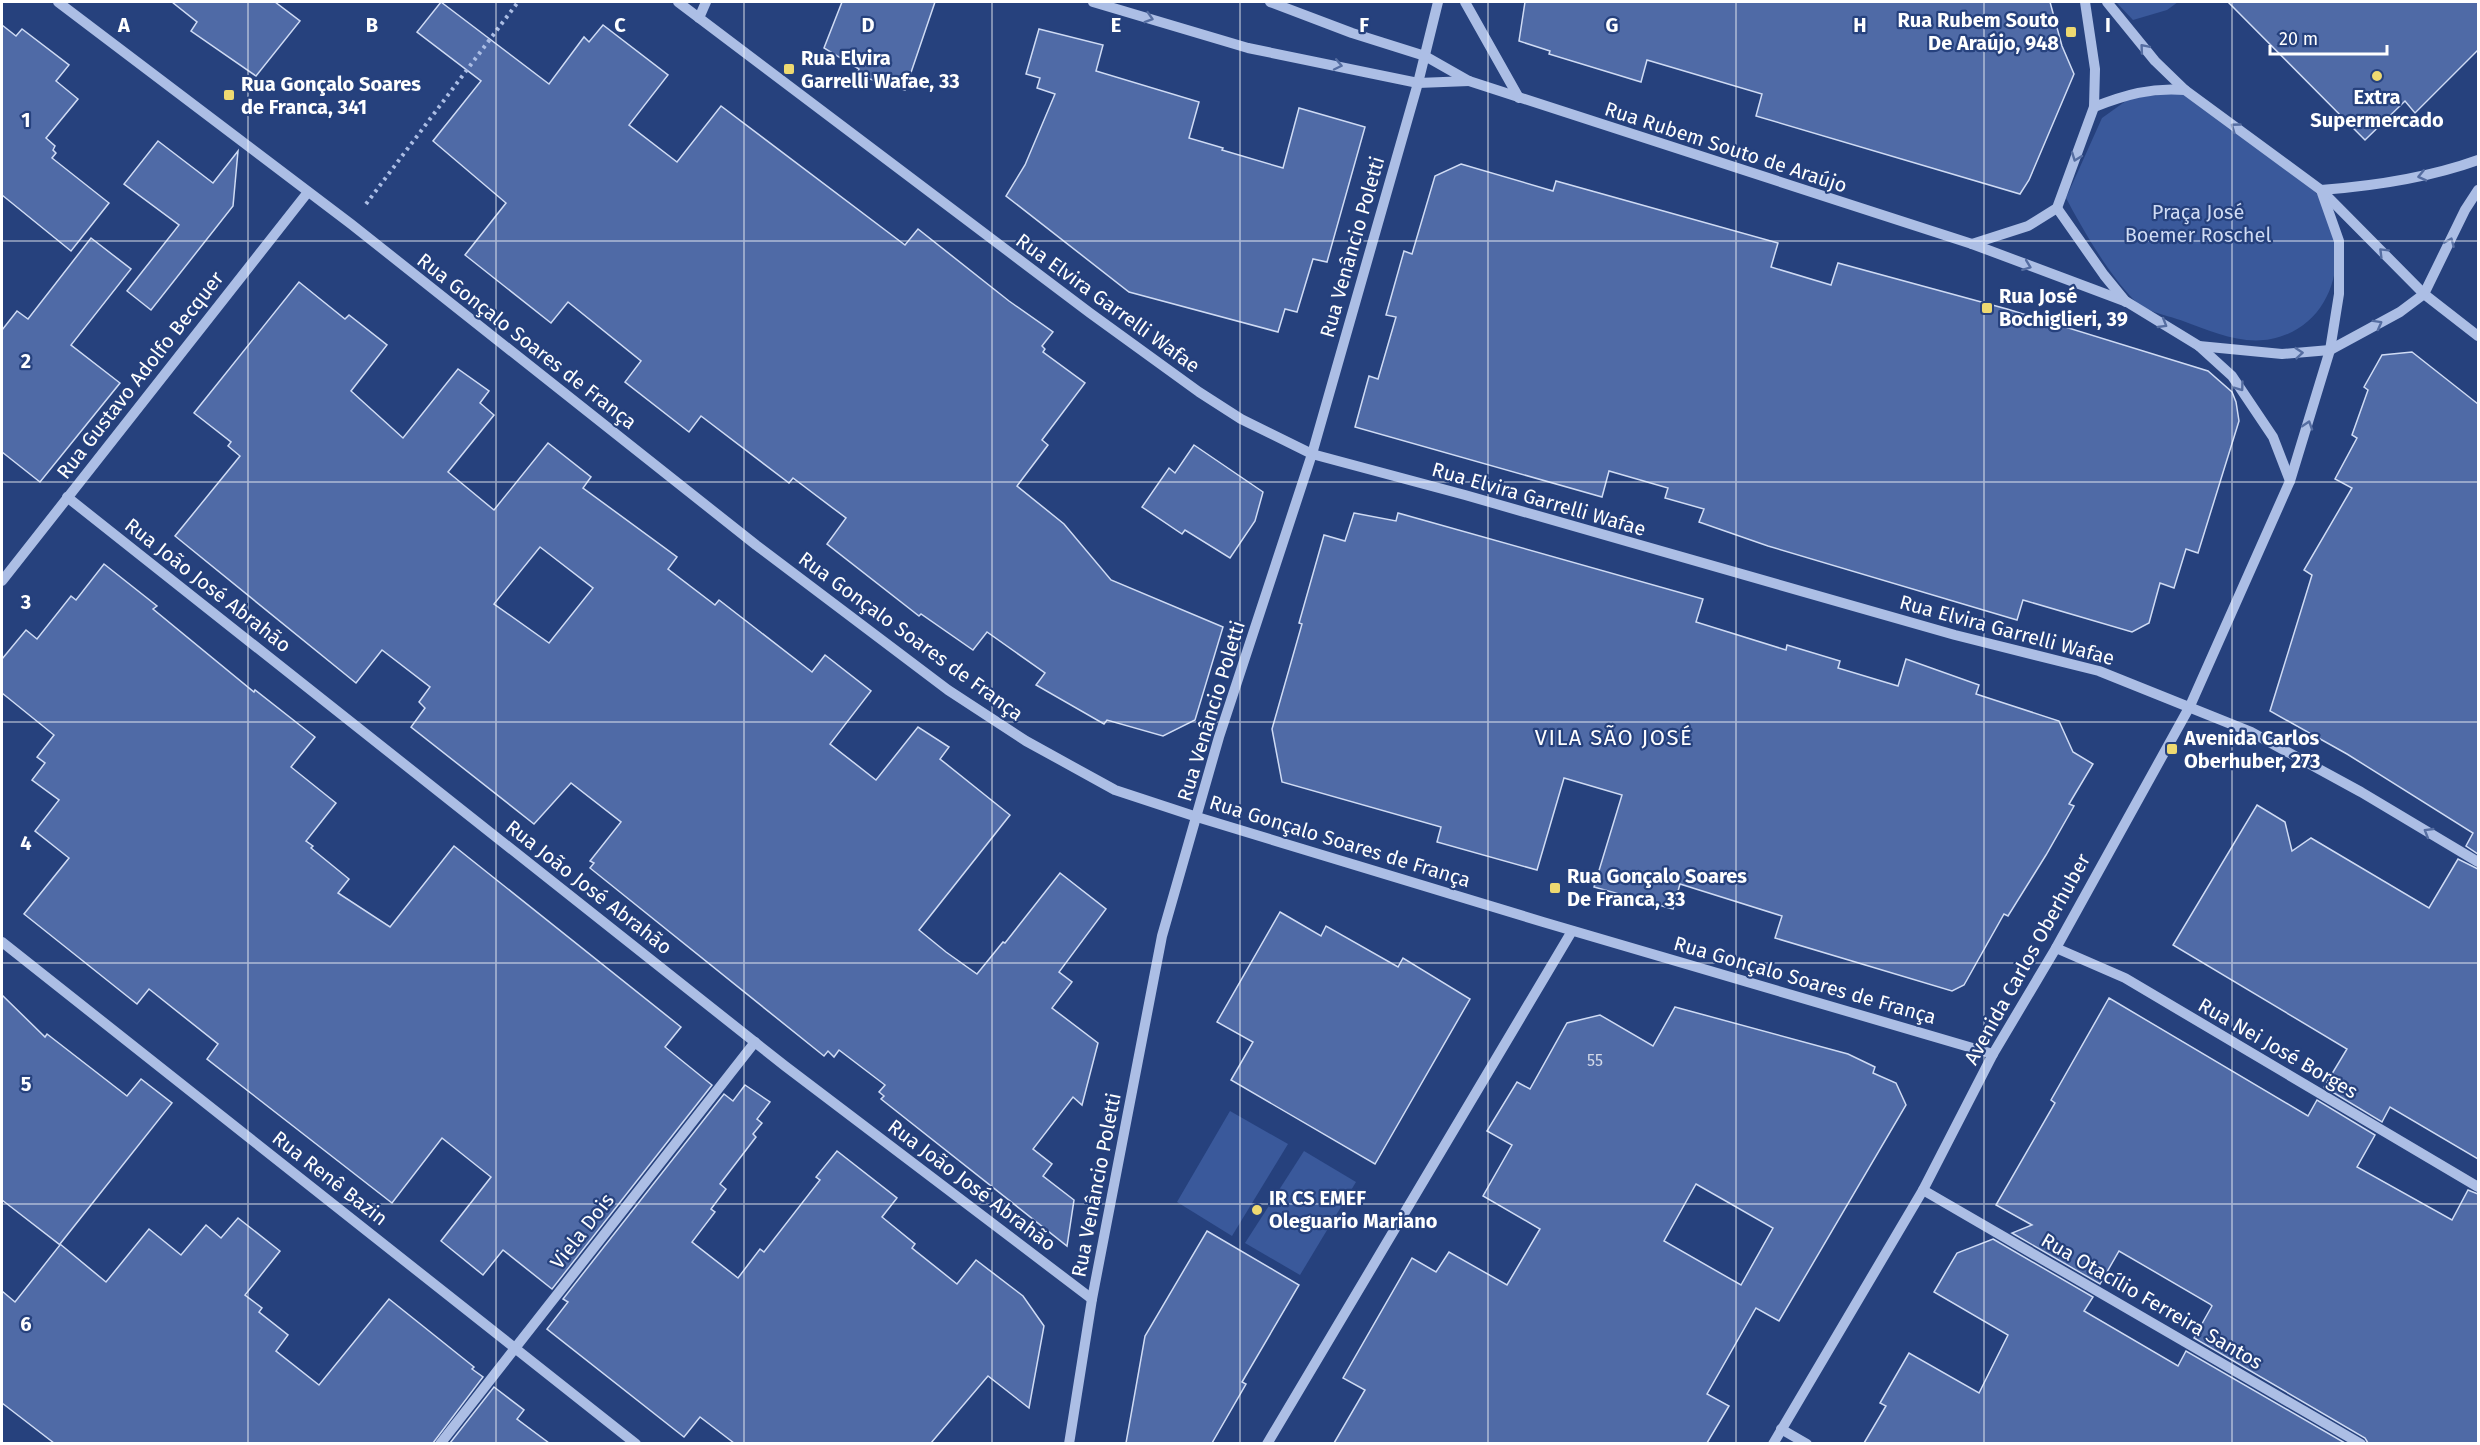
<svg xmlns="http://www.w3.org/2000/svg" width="2480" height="1445" font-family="'Fira Sans',sans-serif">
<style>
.green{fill:#3a599b}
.building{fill:#4f6aa6;stroke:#cfdbf4;stroke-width:1.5;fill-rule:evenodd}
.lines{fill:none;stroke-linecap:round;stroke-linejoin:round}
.path{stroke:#acbee5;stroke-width:4;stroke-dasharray:3 4.5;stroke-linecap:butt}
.minor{stroke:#acbee5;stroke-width:10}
.oneway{stroke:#556da1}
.grid{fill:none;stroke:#fff;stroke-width:1.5;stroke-opacity:0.55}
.poi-dot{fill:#eed971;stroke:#26417d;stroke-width:2}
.labels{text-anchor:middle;stroke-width:4.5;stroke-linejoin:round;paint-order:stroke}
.number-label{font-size:16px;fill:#d3dae9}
.poi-label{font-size:20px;font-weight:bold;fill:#fff;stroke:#26417d;text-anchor:start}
.street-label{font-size:20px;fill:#fff;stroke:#26417d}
.park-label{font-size:20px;fill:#cfdbf4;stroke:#26417d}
.quarter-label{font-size:22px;letter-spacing:1.5px;fill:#fff;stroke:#26417d}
.grid-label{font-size:20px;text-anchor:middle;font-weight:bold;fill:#fff;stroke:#26417d;stroke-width:4.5;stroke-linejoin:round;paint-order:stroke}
</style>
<rect width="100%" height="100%" fill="#26417d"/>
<!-- green -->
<g class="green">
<path d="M2116 2H2178L2167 10 2133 20Z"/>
<path d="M2184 92C2216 115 2247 139 2278 163 2290 171 2306 180 2314 190 2355 240 2339 326 2271 339 2241 345 2210 331 2183 321 2170 316 2147 312 2137 303 2110 277 2083 230 2066 198L2102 118 2130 98Z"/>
<path d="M1230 1111 1288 1144 1232 1236 1177 1202Z"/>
<path d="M1304 1151 1356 1182 1300 1275 1245 1243Z"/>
</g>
<!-- building -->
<g class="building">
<path d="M172 2H275L300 21 256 76 191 31 197 22Z"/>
<path d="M441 2 549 84 584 37 589 42 603 25 668 75 629 125 677 162 721 106 905 245 918 229 1009 301 1053 332 1042 346 1045 349 1043 352 1085 383 1042 440 1048 445 1017 486 1064 524 1111 580 1223 627 1195 720 1163 736 1107 720 1104 724 1036 685 1045 673 987 632 973 650 921 614 919 616 827 544 846 518 793 478 789 483 701 416 689 432 625 382 641 361 568 302 551 323 465 255 506 203 433 141 481 81 417 32Z"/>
<path d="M842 2H935L905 90 857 75 859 69 824 48Z"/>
<path d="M1525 2H2050L2062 46 2074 74 2029 180 2020 194 1756 116 1762 94 1647 60 1641 82 1549 54 1550 51 1519 41Z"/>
<path d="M2228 2H2478V50L2415 113 2405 101 2365 140Z"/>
<path d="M2 25 16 36 22 29 69 65 56 81 78 99 46 138 55 146 53 150 56 153 52 158 109 203 71 251 2 195Z"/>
<path d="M1039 29 1103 45 1096 71 1199 102 1189 138 1223 148 1222 150 1283 168 1299 108 1365 127 1327 262 1313 259 1297 312 1285 309 1278 332 1129 292 1006 196 1025 165 1055 94 1037 88 1040 78 1026 74Z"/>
<path d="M158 141 213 183 238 151 233 206 151 310 127 291 179 225 124 184Z"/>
<path d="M1461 164 1553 191 1556 181 1778 243 1771 267 1831 285 1838 263 2007 309 2208 371 2232 392 2236 402 2239 421 2198 553 2186 549 2174 588 2160 583 2149 623 2132 632 2023 600 2017 620 1768 546 1699 522 1704 509 1665 498 1668 488 1609 471 1602 497 1355 427 1369 376 1378 379 1396 317 1386 315 1404 251 1412 254 1435 176Z"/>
<path d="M91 238 131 269 71 345 120 383 40 482 2 452V330L17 311 28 319Z"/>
<path d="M299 282 345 319 349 315 387 345 351 391 403 438 458 369 489 391 480 403 494 415 448 472 494 510 548 443 591 477 583 488 677 557 668 569 715 605 719 600 812 672 825 655 871 691 830 744 876 780 918 727 949 747 940 759 1010 815 919 930 946 952 977 974 1003 942 1005 943 1060 873 1106 909 1059 972 1072 982 1052 1008 1098 1043 1082 1105 1073 1097 1033 1149 1052 1164 1043 1176 1074 1200 1067 1246 881 1099 884 1096 879 1092 885 1085 839 1050 834 1057 828 1051 824 1056 590 868 594 863 590 861 621 822 571 783 534 824 411 727 425 708 419 702 430 687 382 650 356 683 175 536 240 456 228 446 231 442 194 413ZM540 547 593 588 549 643 494 604Z"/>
<path d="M2412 352 2478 404V854L2466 846 2473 833 2347 754 2270 711 2312 575 2304 570 2352 488 2335 479 2357 438 2352 435 2368 390 2364 387 2382 355Z"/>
<path d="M1194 445 1263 492 1255 521 1230 558 1185 530 1182 534 1142 507 1169 468 1175 473Z"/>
<path d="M1354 513 1396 521 1398 513 1703 599 1696 622 1786 650 1787 645 1840 661 1838 668 1898 686 1906 659 1979 685 1976 694 2059 721 2073 752 2093 764 2069 804 2074 806 2046 855 2008 916 2004 914 1964 985 1952 991 1775 938 1782 916 1680 884 1673 909 1594 887 1622 795 1564 778 1537 870 1437 842 1441 827 1282 782 1272 729 1302 624 1299 623 1324 535 1345 541Z"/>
<path d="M104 564 157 606 153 609 254 692 255 690 315 737 291 767 336 803 306 841 313 846 311 848 349 879 338 893 390 927 454 846 681 1027 665 1047 712 1085 552 1289 503 1250 483 1275 441 1241 491 1177 442 1138 392 1203 207 1059 218 1044 149 989 137 1004 24 914 69 858 35 831 59 800 32 780 45 763 37 757 54 735 2 693V659L26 630 37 639 71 596 76 600Z"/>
<path d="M2257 805 2285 822 2292 851 2311 838 2429 908 2458 859 2478 869V1159L2390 1107 2382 1122 2324 1087 2347 1049 2173 945Z"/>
<path d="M1280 912 1321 936 1326 926 1398 967 1403 958 1470 999 1375 1164 1231 1080 1253 1042 1217 1022Z"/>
<path d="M2 995 45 1037 47 1034 127 1096 141 1079 172 1103 60 1244 106 1282 149 1229 181 1255 206 1225 221 1238 238 1218 280 1251 245 1295 262 1308 259 1312 288 1335 276 1351 319 1385 389 1299 474 1367 472 1369 483 1377 433 1443H54L2 1403V1291L15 1302 60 1245 2 1200Z"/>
<path d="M2109 998 2308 1116 2317 1100 2375 1135 2357 1167 2452 1220 2468 1190 2478 1194V1443H2368L2365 1438 2194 1338 2212 1306 2210 1304 2119 1251 2100 1284 2012 1233 2032 1225 1996 1205 2055 1103 2051 1100Z"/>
<path d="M1675 1007 1848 1054 1875 1067 1873 1073 1896 1083 1906 1105 1779 1321 1756 1308 1707 1394 1729 1406 1707 1443H1334L1365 1390 1343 1378 1412 1258 1436 1272 1449 1252 1507 1285 1540 1229 1483 1196 1512 1145 1487 1131 1517 1082 1530 1089 1567 1023 1600 1015 1653 1046ZM1696 1184 1773 1228 1741 1285 1664 1241Z"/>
<path d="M745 1085 770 1102 757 1119 762 1123 753 1134 756 1137 720 1184 726 1189 711 1209 715 1212 692 1242 738 1278 760 1249 764 1252 820 1180 816 1177 837 1151 897 1198 882 1217 915 1244 912 1248 957 1284 976 1260 1023 1296 1044 1326 1029 1408 988 1376 931 1443H734L700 1417 684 1437 547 1329 568 1302 563 1299 724 1094 733 1101Z"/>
<path d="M1207 1231 1299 1285 1242 1382 1246 1384 1212 1443H1126L1145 1336Z"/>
<path d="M1993 1239 2093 1297 2084 1311 2178 1366 2186 1351 2345 1443H1864L1886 1406 1880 1403 1909 1353 1979 1393 2008 1335 1934 1292 1957 1253Z"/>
<path d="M494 1387 524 1410 517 1419 549 1443H450Z"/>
</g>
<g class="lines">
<!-- path -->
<path class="path" d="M366 204 518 2"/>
<!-- minor -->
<g class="minor">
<path d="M58 2 351 224 756 545 948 690 1026 741 1115 790 1197 817 1543 922 1993 1054"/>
<path d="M678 2 1090 313 1199 392 1241 419 1312 454 1465 495 1955 635 2099 671 2251 732 2361 792 2478 862"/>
<path d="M1093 2 1248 48 1418 83 1469 81"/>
<path d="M1270 2 1352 33 1425 56 1469 81 1972 244 2127 302 2199 346 2232 376 2273 437 2290 481"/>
<path d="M1465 2 1519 98"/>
<path d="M2107 2 2155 61 2185 90 2321 190 2424 294 2478 336"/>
<path d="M699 18 706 2"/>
<path d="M2094 107C2125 95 2151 87 2185 90"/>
<path d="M2057 208 2104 275 2126 302"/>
<path d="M1972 244 2028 226 2057 208 2094 107 2095 69 2085 2"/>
<path d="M2199 346 2282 354 2330 350 2400 312 2424 294 2465 210 2478 190"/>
<path d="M67 497 785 1066 1092 1299"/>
<path d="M2 581 308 192"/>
<path d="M2 942 636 1444"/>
<path d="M2056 948 2125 978 2478 1187"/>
<path d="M1923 1190 2361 1444"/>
<path d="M1781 1429 1807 1444"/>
<path d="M440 1444 755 1042"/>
<path d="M1069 1444 1092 1299 1162 936 1219 737 1312 454 1418 83 1438 2"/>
<path d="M1267 1444 1572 931"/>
<path d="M1773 1444 1923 1190 1993 1054 2056 948 2190 706 2290 481 2330 350 2339 294V241L2321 190C2374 186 2428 178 2478 160"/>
</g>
</g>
<!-- one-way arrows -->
<defs><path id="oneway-chevron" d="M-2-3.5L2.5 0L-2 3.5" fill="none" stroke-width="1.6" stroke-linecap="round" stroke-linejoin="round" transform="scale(1.5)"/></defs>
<g class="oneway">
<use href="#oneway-chevron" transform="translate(1149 18) rotate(17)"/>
<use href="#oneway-chevron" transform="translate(2144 48) rotate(-130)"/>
<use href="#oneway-chevron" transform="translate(1338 65) rotate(12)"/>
<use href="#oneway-chevron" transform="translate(2235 127) rotate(-144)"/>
<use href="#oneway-chevron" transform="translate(2076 157) rotate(110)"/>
<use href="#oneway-chevron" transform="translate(2422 176) rotate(167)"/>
<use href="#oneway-chevron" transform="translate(2450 242) rotate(-67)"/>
<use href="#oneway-chevron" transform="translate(2383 252) rotate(-135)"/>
<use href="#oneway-chevron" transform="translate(2027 266) rotate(21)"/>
<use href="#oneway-chevron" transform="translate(2163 324) rotate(31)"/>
<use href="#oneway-chevron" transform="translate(2378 324) rotate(-29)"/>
<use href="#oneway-chevron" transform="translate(2299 353) rotate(-5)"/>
<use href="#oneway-chevron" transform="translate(2240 387) rotate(54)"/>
<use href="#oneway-chevron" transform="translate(2308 425) rotate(-72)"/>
<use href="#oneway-chevron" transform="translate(2428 832) rotate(-149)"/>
</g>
<!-- grid -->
<path class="grid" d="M248 2V1444M496 2V1444M744 2V1444M992 2V1444M1240 2V1444M1488 2V1444M1736 2V1444M1984 2V1444M2232 2V1444M2 241H2478M2 482H2478M2 722H2478M2 963H2478M2 1204H2478"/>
<!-- markers -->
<g class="poi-dot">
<rect x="2065" y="26" width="12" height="12" rx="3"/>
<rect x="783" y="63" width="12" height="12" rx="3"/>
<circle cx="2377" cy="76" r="6"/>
<rect x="223" y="89" width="12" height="12" rx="3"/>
<rect x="1981" y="302" width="12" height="12" rx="3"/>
<rect x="2166" y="743" width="12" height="12" rx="3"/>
<rect x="1549" y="882" width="12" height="12" rx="3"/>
<circle cx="1257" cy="1210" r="6"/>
</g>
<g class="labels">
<!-- number labels -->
<g class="number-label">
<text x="1595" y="1066">55</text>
</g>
<!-- poi labels -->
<g class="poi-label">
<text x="2059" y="27" text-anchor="end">Rua Rubem Souto<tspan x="2059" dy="23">De Araújo, 948</tspan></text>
<text x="801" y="65">Rua Elvira<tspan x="801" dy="23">Garrelli Wafae, 33</tspan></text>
<text x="241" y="91">Rua Gonçalo Soares<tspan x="241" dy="23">de Franca, 341</tspan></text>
<text x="2377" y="104" text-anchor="middle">Extra<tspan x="2377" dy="23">Supermercado</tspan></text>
<text x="1999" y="303">Rua José<tspan x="1999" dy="23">Bochiglieri, 39</tspan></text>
<text x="2184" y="745">Avenida Carlos<tspan x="2184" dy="23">Oberhuber, 273</tspan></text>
<text x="1567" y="883">Rua Gonçalo Soares<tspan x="1567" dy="23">De Franca, 33</tspan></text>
<text x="1269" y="1205">IR CS EMEF<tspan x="1269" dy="23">Oleguario Mariano</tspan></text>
</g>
<!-- street labels -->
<g class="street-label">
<text transform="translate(1726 147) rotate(18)" y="7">Rua Rubem Souto de Araújo</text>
<text transform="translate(1352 247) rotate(-74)" y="7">Rua Venâncio Poletti</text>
<text transform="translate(1108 303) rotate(36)" y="7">Rua Elvira Garrelli Wafae</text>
<text transform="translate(527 341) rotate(38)" y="7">Rua Gonçalo Soares de França</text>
<text transform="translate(140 375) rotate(-52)" y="7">Rua Gustavo Adolfo Becquer</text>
<text transform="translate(1539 499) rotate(16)" y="7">Rua Elvira Garrelli Wafae</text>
<text transform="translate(208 585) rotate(38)" y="7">Rua João José Abrahão</text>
<text transform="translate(2007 630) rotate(15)" y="7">Rua Elvira Garrelli Wafae</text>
<text transform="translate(911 636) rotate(36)" y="7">Rua Gonçalo Soares de França</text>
<text transform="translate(1211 711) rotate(-73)" y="7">Rua Venâncio Poletti</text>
<text transform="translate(1340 841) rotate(17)" y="7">Rua Gonçalo Soares de França</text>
<text transform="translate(589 887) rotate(38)" y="7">Rua João José Abrahão</text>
<text transform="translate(2027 959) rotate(-61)" y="7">Avenida Carlos Oberhuber</text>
<text transform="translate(1805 980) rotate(16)" y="7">Rua Gonçalo Soares de França</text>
<text transform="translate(2278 1048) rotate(30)" y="7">Rua Nei José Borges</text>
<text transform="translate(330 1178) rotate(38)" y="7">Rua Renê Bazin</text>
<text transform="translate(972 1185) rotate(37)" y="7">Rua João José Abrahão</text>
<text transform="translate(1096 1185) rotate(-79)" y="7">Rua Venâncio Poletti</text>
<text transform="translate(582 1231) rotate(-52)" y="7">Viela Dois</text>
<text transform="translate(2152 1301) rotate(30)" y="7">Rua Otacílio Ferreira Santos</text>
</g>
<!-- park labels -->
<g class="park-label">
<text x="2198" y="219">Praça José<tspan x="2198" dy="23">Boemer Roschel</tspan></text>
</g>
<!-- quarter labels -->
<g class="quarter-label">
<text x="1614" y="745">VILA SÃO JOSÉ</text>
</g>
</g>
<g class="grid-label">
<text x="124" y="32">A</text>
<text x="372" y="32">B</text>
<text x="620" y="32">C</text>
<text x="868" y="32">D</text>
<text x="1116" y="32">E</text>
<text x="1364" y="32">F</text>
<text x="1612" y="32">G</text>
<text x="1860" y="32">H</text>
<text x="2108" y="32">I</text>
<text x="26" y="127">1</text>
<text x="26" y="368">2</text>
<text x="26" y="609">3</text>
<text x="26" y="850">4</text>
<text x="26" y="1091">5</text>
<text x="26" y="1331">6</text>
</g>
<!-- border -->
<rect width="2480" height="1445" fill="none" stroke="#ffffff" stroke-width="6"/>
<!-- scale -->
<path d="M2270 45v9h117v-9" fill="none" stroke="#ffffff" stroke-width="3"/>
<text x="2279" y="45" font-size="18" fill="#ffffff" stroke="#26417d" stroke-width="4.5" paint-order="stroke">20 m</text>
</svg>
